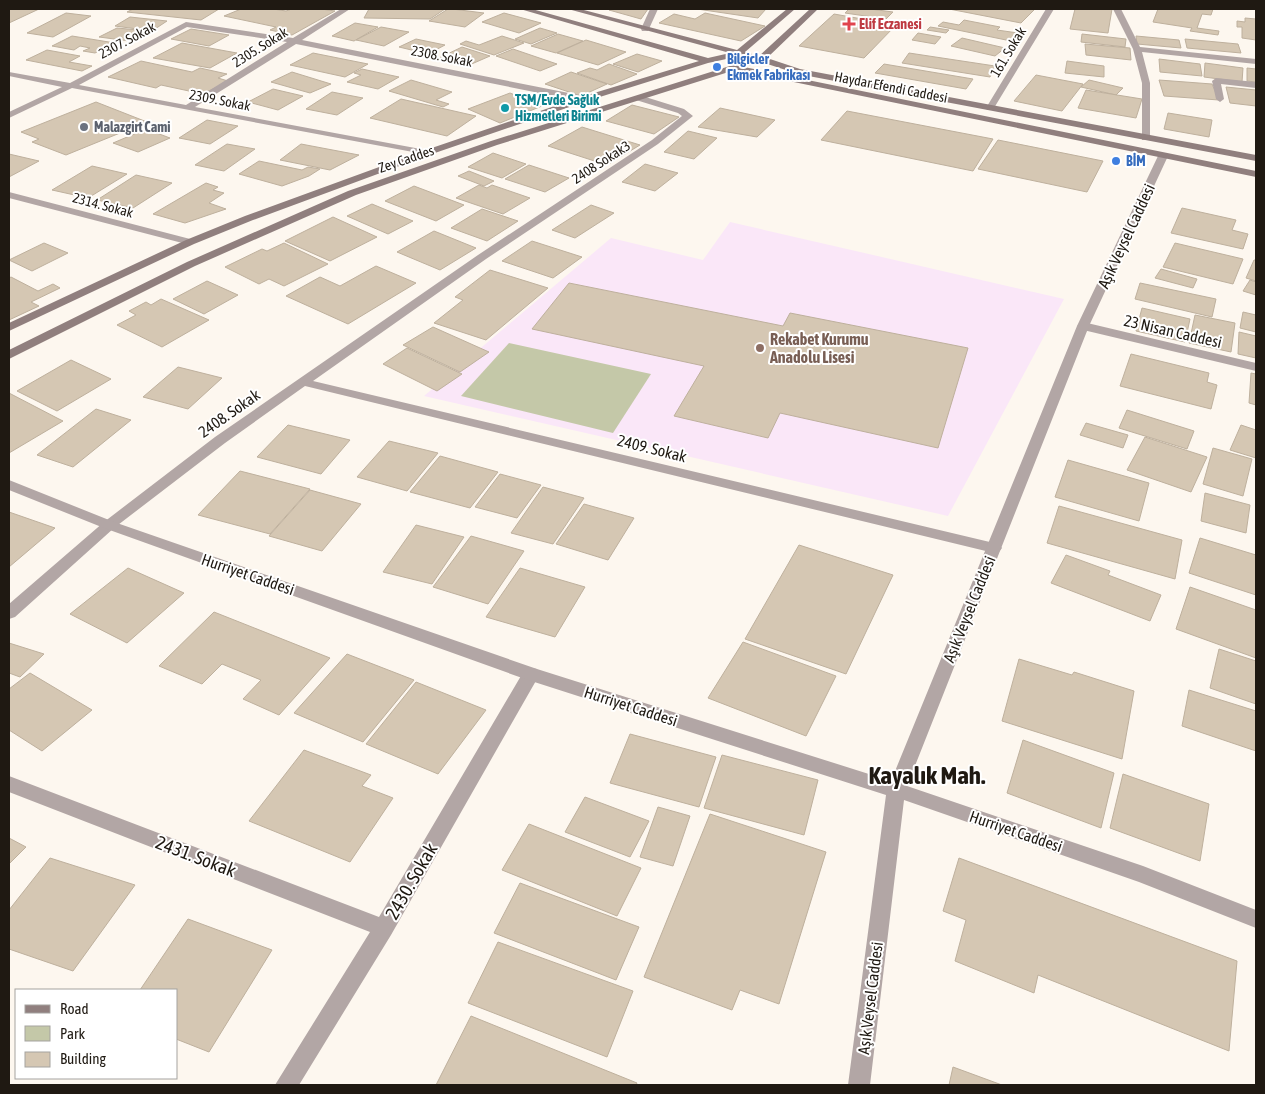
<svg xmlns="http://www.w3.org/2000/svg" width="1265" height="1094" font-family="'Asap Condensed',sans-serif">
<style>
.education{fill:#fae7f8}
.green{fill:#c4c8a8}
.building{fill:#d5c7b3;stroke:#beb09d}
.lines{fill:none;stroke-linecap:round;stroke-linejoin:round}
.minor{fill:#b2a6a5;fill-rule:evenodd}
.tertiary{fill:#b2a6a5;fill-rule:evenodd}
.secondary{fill:#907f7e;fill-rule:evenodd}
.health-dot{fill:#e0444e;stroke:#fff;stroke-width:2}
.shop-dot{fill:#3f7fe0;stroke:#fff;stroke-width:2}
.culture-dot{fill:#0f9aa8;stroke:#fff;stroke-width:2}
.worship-dot{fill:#6b7280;stroke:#fff;stroke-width:2}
.education-dot{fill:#8d6e63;stroke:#fff;stroke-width:2}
.labels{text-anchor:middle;stroke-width:4;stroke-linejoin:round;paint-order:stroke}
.far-health-label{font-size:14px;font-weight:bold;fill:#be3a42;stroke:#fff;text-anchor:start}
.far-street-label{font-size:14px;fill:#1f1912;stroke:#fff}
.far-shop-label{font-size:14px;font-weight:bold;fill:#366cbe;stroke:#fff;text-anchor:start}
.far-culture-label{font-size:14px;font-weight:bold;fill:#0d838f;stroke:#fff;text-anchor:start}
.far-worship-label{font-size:14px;font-weight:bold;fill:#5b616d;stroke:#fff;text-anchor:start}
.street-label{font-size:16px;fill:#1f1912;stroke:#fff}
.education-label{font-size:16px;font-weight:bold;fill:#785e54;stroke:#fff;text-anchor:start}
.near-street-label{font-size:19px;fill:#1f1912;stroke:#fff}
.near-district-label{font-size:25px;font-weight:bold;fill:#1f1912;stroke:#fff}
</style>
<rect width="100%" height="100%" fill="#fdf7ef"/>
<!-- education -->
<path class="education" d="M730 222 1064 299 948 516 424 396 611 238 703 260Z"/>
<!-- green -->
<path class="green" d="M509 343 651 374 613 433 461 396Z"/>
<!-- building -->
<g class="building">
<path d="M9 9H39L9 23Z"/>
<path d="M133 9H219L201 20 127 12Z"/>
<path d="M241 9H273L286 11 292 9H321L335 11 292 35 270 30 276 27 224 16Z"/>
<path d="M369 9H445L430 19 364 18Z"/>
<path d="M448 9H452L484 13 465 27 429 21Z"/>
<path d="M612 9H648L641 19 609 10Z"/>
<path d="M697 9H766L758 18Z"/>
<path d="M849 9H870L893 12 886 19 845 13Z"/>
<path d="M949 9H1035L1021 23Z"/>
<path d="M1075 9H1112L1108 33 1070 29Z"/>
<path d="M1158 9H1213L1211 15 1202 14 1197 28 1219 31 1218 35 1190 31 1192 28 1153 22Z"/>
<path d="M66 13 91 16 53 37 27 33Z"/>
<path d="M504 13 541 23 519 33 482 22Z"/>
<path d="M705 13 765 26 741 41 659 23 674 14 695 19Z"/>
<path d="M834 14 896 25 864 58 799 46Z"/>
<path d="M130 17 167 21 152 31 115 26Z"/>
<path d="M1245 18 1256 19V40L1242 38V27H1237V21L1245 22Z"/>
<path d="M964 20 1000 27 997 30 1018 33 1011 41 938 26 943 22 959 25Z"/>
<path d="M355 23 378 27 354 41 332 36Z"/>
<path d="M381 27 409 32 384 46 356 40Z"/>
<path d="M930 27 949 30 946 33 927 30Z"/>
<path d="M117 28 148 31 130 41 99 37Z"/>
<path d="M540 28 557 33 531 44 515 39Z"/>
<path d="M191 29 229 35 209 46 171 39Z"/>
<path d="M918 33 941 37 935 44 912 40Z"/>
<path d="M558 34 583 41 556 53 531 46Z"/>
<path d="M1082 34 1126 39 1125 47 1081 42Z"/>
<path d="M72 36 115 43 95 53 83 51 90 48 80 46 74 50 52 46Z"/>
<path d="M502 36 524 43 494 55 460 44 466 41 479 45Z"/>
<path d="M1136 36 1179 40 1181 48 1137 44Z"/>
<path d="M962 38 1005 48 995 56 951 46Z"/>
<path d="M416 39 445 45 428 54 399 47Z"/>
<path d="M1185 39 1238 44 1241 53 1187 48Z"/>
<path d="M586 40 626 52 598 65 557 53Z"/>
<path d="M182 43 237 53 210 68 153 58Z"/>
<path d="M1085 44 1130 48 1131 60 1086 55Z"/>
<path d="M462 47 490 56 467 66 439 58Z"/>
<path d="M513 49 557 64 540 71 496 56Z"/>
<path d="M47 50 80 56 69 62 92 66 82 71 26 60Z"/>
<path d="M313 53 368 64 345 77 290 65Z"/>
<path d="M909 53 995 66 990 77 902 63Z"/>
<path d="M637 54 662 61 638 72 613 64Z"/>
<path d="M1159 59 1200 64 1202 76 1160 72Z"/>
<path d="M141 61 192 72 200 68 227 74 218 78 228 81 203 94 161 85 156 88 108 77Z"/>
<path d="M1067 61 1104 66V77L1065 73Z"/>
<path d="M1205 63 1243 68 1242 82 1204 77Z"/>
<path d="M609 64 637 74 611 85 577 73 590 68 597 70Z"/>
<path d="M884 64 973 79 966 89 875 73Z"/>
<path d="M1247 68 1256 69V82L1247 81Z"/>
<path d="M362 69 399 77 378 89 347 82 361 75 354 73Z"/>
<path d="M292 72 331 84 310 93 271 82Z"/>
<path d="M571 72 607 84 581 96 545 84Z"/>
<path d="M1036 75 1083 84 1062 111 1014 101Z"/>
<path d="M411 80 452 92 436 100 449 104 443 107 389 91Z"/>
<path d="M1089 80 1123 88 1116 95 1081 87Z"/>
<path d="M1159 80 1212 84 1219 100 1164 96Z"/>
<path d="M1226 87 1256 90V106L1230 103Z"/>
<path d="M273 89 303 96 278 110 248 102Z"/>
<path d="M1086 90 1142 99 1136 118 1078 108Z"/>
<path d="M332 92 363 98 337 115 306 109Z"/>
<path d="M510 93 542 106 500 123 468 109Z"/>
<path d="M401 99 476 116 447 136 370 118Z"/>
<path d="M96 102 147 122 66 155 32 142 39 139 21 132Z"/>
<path d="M632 105 679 117 654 134 606 121Z"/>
<path d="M720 108 775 120 757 137 698 127Z"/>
<path d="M847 111 993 139 973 171 821 140Z"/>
<path d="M1168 113 1212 120 1209 137 1164 129Z"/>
<path d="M207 120 238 126 210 144 179 138Z"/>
<path d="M582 127 640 145 607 165 548 146Z"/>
<path d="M146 129 170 138 138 152 113 143Z"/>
<path d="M688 131 717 138 694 159 664 152Z"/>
<path d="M998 140 1103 161 1087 192 978 169Z"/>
<path d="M227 144 255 149 224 171 195 165Z"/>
<path d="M301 144 359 155 330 170 280 160Z"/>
<path d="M493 153 526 164 502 178 468 167Z"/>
<path d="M9 154 39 161 9 177Z"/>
<path d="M259 161 302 170 308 167 320 169 309 176 282 186 239 174Z"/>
<path d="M645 164 678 173 655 191 622 182Z"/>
<path d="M529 165 569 178 545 192 505 179Z"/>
<path d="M92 166 127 174 88 198 52 190Z"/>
<path d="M469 171 494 181 484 186 458 176Z"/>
<path d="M136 175 172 183 133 208 97 200Z"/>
<path d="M206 183 218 187 213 190 224 193 209 203 226 209 185 223 153 214Z"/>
<path d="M479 185 487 188 492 185 530 198 503 214 456 198Z"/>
<path d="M414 186 464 205 436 221 385 201Z"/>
<path d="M372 204 413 221 388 234 347 216Z"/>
<path d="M591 205 614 213 575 238 552 230Z"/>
<path d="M1182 208 1236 220 1232 230 1248 234 1243 249 1171 233Z"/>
<path d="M482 209 518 221 487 241 451 228Z"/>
<path d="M333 217 377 237 330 261 285 241Z"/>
<path d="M434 231 476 248 440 270 397 252Z"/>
<path d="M532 241 582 257 553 278 502 261Z"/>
<path d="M44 243 68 253 32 271 9 260Z"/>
<path d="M284 243 328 264 284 286 269 279 259 284 225 267 262 249 267 251Z"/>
<path d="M1175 243 1243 259 1233 284 1163 267Z"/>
<path d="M1254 260H1256V281L1246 278Z"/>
<path d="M376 266 416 283 348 324 286 296 320 277 340 286Z"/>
<path d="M1161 269 1197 279 1193 288 1155 278Z"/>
<path d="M490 270 548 288 486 340 434 323 463 300 455 297Z"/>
<path d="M11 277 38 291 53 284 60 288 31 302 39 306 9 320V278Z"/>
<path d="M1250 280 1256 282V295L1243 291Z"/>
<path d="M207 281 238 295 204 314 173 299Z"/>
<path d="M569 283 783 326 790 313 968 348 938 448 780 413 768 438 674 416 704 366 532 329Z"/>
<path d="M1140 283 1216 299 1212 317 1135 299Z"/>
<path d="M161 299 209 320 162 347 117 325 136 315 129 311 146 302 151 305Z"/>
<path d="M1142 308 1190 319 1185 342 1136 331Z"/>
<path d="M1243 312 1256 315V332L1240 328Z"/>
<path d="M1195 315 1235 323 1231 352 1189 343Z"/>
<path d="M433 327 489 352 460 372 403 345Z"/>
<path d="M1239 332 1256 336V358L1238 354Z"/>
<path d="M407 348 462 374 437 391 383 364Z"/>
<path d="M1131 354 1209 373 1207 382 1217 385 1211 409 1120 386Z"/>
<path d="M71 360 111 379 57 411 17 391Z"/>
<path d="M178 367 222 378 188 409 143 397Z"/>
<path d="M1251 373 1256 374V405L1249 403Z"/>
<path d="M9 393 57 418 63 421 9 453Z"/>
<path d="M96 409 131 420 73 467 37 455Z"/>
<path d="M1127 410 1194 431 1187 449 1119 428Z"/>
<path d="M1086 423 1128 435 1123 448 1080 435Z"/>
<path d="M288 425 350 440 321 474 257 457Z"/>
<path d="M1241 425 1256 430V458L1230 450Z"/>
<path d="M1145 437 1207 457 1191 492 1127 470Z"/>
<path d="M389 441 438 453 407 491 357 477Z"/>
<path d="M1213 448 1252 459 1243 496 1203 484Z"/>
<path d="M440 456 498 472 470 508 410 492Z"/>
<path d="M1068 460 1149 483 1139 521 1055 497Z"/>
<path d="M240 471 310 489 270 534 198 515Z"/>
<path d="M500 474 541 485 517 518 475 507Z"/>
<path d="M543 487 584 498 553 544 511 533Z"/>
<path d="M310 490 361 504 322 551 269 536Z"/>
<path d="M1205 493 1250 505 1246 533 1201 521Z"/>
<path d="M584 504 634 518 608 560 556 544Z"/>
<path d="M1059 506 1182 540 1175 579 1047 543Z"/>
<path d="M9 512 55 528 9 567Z"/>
<path d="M416 525 464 537 432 584 383 572Z"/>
<path d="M471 536 524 551 488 604 433 587Z"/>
<path d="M1200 538 1256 555V595L1189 573Z"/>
<path d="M799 545 893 575 846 674 745 639Z"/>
<path d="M1066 555 1110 571 1108 575 1161 595 1150 621 1051 583Z"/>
<path d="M128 568 184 593 127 643 70 614Z"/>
<path d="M520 568 585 587 555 637 486 617Z"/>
<path d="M1190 587 1256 610V658L1176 629Z"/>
<path d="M214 612 330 658 279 715 243 699 261 680 222 664 202 684 159 666Z"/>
<path d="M743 642 836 676 806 736 708 698Z"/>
<path d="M9 643 44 654 20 677 9 673Z"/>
<path d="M1219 649 1256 661V704L1210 688Z"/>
<path d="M347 654 414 680 363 742 294 713Z"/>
<path d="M1019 659 1072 675 1074 672 1134 691 1122 759 1002 721Z"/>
<path d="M30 673 92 710 42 751 9 730V689Z"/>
<path d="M416 682 486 710 438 774 366 744Z"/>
<path d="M1189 690 1256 711V751L1182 726Z"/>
<path d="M630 734 716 757 699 807 610 783Z"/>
<path d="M1023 740 1114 773 1101 828 1007 793Z"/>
<path d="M304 750 371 775 362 786 393 798 350 862 249 821Z"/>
<path d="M722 755 818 780 804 835 704 808Z"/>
<path d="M1123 774 1209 804 1200 861 1110 828Z"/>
<path d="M585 797 649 821 630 857 565 832Z"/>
<path d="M658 807 690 816 673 866 640 857Z"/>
<path d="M710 814 826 852 779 1004 740 990 732 1010 644 977Z"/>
<path d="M529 824 641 868 617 916 502 870Z"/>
<path d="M9 838 26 847 9 864Z"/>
<path d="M50 858 135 885 73 971 9 949V910Z"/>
<path d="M959 858 1237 961 1229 1051 1038 975 1034 993 955 961 966 920 943 911Z"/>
<path d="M520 883 639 927 616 980 494 933Z"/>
<path d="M188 919 272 950 209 1052 176 1039V990H140Z"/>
<path d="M498 942 633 991 607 1057 468 1003Z"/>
<path d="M471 1016 637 1083 636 1085H436Z"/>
<path d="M953 1067 1002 1085H949Z"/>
</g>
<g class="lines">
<!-- minor -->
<g class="minor">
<path d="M341 9H350L302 40 584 96 588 99 584 102 296 44 195 107 426 150 429 151V155L72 88 9 118V112L62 87 9 76V72L70 83 186 22 293 38ZM187 27 287 42 186 105 79 85Z"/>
<path d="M650 9H658L648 31H642L641 29Z"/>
<path d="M1046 9H1054L994 108 993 110H987L986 108Z"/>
<path d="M1113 9H1121L1140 47 1256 59V64L1142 52 1150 83V138L1148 140H1142V83L1133 49Z"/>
<path d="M1216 78 1256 82V88L1221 84 1224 99 1220 102 1216 99 1212 81Z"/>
<path d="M639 95 684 109 693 116 658 144 486 259 313 381 994 543 999 544 1002 548 999 552 994 553 305 386 225 443 114 528 15 617 9 619V604L104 522 215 437 478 255 652 140 682 116 678 113 636 100 635 98Z"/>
<path d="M9 192 194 240 195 242 190 245 9 198Z"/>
<path d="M1083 322 1256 363V371L1079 329 1077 326Z"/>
<path d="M531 668 537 669 539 674 537 679 391 935 299 1085H275L370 932 9 792V776L379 917 525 669Z"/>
</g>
<!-- tertiary -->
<path class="tertiary" d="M1163 153 1168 156 1089 326 907 786 1143 866 1256 910V928L1139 882 904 800 870 1085H848L886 795 525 679 104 528 9 490V480L114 522 537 669 891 781 1077 326 1158 156Z"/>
<!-- secondary -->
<path class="secondary" d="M520 9H532L708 58 730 53 568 9H580L737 50 787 9H795L745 52 759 56 810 9H818L767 58 800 69 1256 155V161L798 74 761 62 744 67 1256 171V177L735 70 497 145 356 195 195 266 9 359V350L187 262 348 191 491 141 752 59 740 56 708 63 587 101 429 155 253 220 194 244 9 331V323L186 240 245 216 423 151 581 97 699 61Z"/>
</g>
<!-- markers -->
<path class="health-dot" d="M846.5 16.5h5v5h5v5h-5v5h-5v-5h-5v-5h5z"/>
<g class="shop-dot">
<circle cx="717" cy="67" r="5"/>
<circle cx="1116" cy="161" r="5"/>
</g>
<circle class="culture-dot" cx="505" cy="108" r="5"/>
<circle class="worship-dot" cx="84" cy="127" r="5"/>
<circle class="education-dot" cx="760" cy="348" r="5"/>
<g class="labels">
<!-- far-health labels -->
<g class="far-health-label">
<text x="859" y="29">Elif Eczanesi</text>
</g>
<!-- far-street labels -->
<g class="far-street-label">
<text transform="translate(127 40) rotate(-28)" y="5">2307. Sokak</text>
<text transform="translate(260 47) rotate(-32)" y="5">2305. Sokak</text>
<text transform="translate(1008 52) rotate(-59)" y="5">161. Sokak</text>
<text transform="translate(442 56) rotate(11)" y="5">2308. Sokak</text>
<text transform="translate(891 87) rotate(11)" y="5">Haydar Efendi Caddesi</text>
<text transform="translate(220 100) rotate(11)" y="5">2309. Sokak</text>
<text transform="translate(406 159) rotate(-19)" y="5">Zey Caddes</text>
<text transform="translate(601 162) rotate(-33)" y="5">2408 Sokak3</text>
<text transform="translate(103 205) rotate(15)" y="5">2314. Sokak</text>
</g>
<!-- far-shop labels -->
<g class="far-shop-label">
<text x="727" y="64">Bilgicler<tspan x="727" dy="16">Ekmek Fabrikası</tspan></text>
<text x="1126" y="166">BİM</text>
</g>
<!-- far-culture labels -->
<g class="far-culture-label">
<text x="515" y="105">TSM/Evde Sağlık<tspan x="515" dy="16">Hizmetleri Birimi</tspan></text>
</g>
<!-- far-worship labels -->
<g class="far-worship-label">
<text x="94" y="132">Malazgirt Cami</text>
</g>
<!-- street labels -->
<g class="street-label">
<text transform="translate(1126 236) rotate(-65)" y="6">Aşık Veysel Caddesi</text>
<text transform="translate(1173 331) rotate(13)" y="6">23 Nisan Caddesi</text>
<text transform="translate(229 413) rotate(-35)" y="6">2408. Sokak</text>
<text transform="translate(652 448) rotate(14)" y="6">2409. Sokak</text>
<text transform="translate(248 574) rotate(19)" y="6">Hurriyet Caddesi</text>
<text transform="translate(969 609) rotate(-68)" y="6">Aşık Veysel Caddesi</text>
<text transform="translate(631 706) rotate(18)" y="6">Hurriyet Caddesi</text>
<text transform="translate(1016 831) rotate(19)" y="6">Hurriyet Caddesi</text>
<text transform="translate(870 998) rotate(-83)" y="6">Aşık Veysel Caddesi</text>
</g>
<!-- education labels -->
<g class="education-label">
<text x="770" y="345">Rekabet Kurumu<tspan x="770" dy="18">Anadolu Lisesi</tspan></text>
</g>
<!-- near-street labels -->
<g class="near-street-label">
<text transform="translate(196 856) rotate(21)" y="7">2431. Sokak</text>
<text transform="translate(411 881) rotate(-60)" y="7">2430. Sokak</text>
</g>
<!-- near-district labels -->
<g class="near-district-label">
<text x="927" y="784">Kayalık Mah.</text>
</g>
</g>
<!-- border -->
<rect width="1265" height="1094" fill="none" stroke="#1f1912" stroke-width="20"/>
<!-- legend -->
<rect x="15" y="989" width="162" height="90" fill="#ffffff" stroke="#a5a3a0"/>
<rect x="25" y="1005" width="25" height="8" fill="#907f7e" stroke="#a5a3a0"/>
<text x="60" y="1014" font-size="15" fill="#1f1912">Road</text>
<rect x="25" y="1026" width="25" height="15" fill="#c4c8a8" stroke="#a5a3a0"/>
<text x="60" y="1039" font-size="15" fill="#1f1912">Park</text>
<rect x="25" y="1052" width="25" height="15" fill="#d5c7b3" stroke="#a5a3a0"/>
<text x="60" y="1064" font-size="15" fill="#1f1912">Building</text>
</svg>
